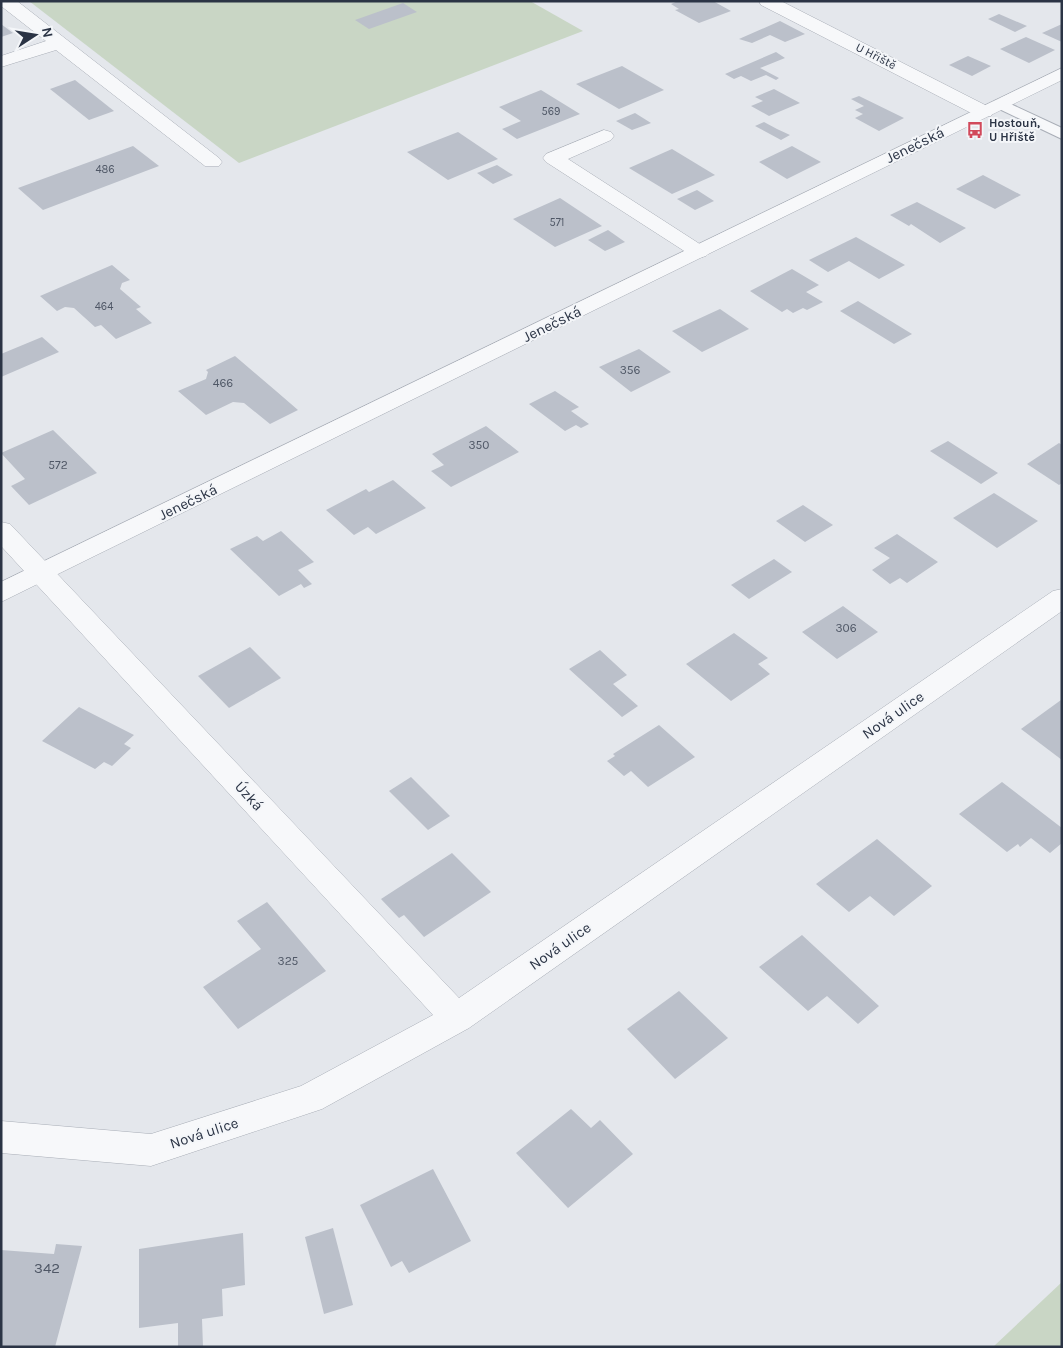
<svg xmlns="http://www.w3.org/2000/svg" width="1063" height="1348" font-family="Karla,sans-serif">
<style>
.green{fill:#c9d6c5}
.building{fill:#bbc0ca}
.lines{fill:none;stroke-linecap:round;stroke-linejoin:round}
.service-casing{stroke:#a9aeb7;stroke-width:2}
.minor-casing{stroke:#a9aeb7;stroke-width:1}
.tertiary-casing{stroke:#a9aeb7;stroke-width:1}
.service{fill:#f7f8fa;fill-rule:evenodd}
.minor{fill:#f7f8fa;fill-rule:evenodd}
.tertiary{fill:#f7f8fa;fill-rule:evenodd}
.labels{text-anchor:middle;stroke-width:4;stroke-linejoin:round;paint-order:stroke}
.far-number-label{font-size:11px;fill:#4f5766}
.far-street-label{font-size:12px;fill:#2b3445;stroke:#f4f6f9}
.far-poi-label{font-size:12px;font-weight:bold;fill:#2b3445;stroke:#f4f6f9;text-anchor:start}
.number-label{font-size:12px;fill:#4f5766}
.street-label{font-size:15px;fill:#2b3445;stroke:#f4f6f9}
.near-number-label{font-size:15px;fill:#4f5766}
</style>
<rect width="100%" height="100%" fill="#e4e7ec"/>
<!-- green -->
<g class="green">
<path d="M29 1H530L583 31 239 163Z"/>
<path d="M1062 1282V1347H993Z"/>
</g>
<!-- building -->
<g class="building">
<path d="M678 1H713L731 11 699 23 675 10 679 9 671 4Z"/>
<path d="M403 3 417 12 369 29 355 20Z"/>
<path d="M999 14 1027 26 1015 32 988 19Z"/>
<path d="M780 21 805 34 785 42 770 35 752 43 739 39Z"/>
<path d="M1 24 13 33 1 37Z"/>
<path d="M1062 24V42L1042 33Z"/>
<path d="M1026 37 1055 50 1029 63 1000 49Z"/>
<path d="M776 52 785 58 760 68 779 78 776 80 766 75 751 81 741 76 734 79 725 74Z"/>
<path d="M968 56 991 66 972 76 949 65Z"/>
<path d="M622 66 664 90 619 109 576 84Z"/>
<path d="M75 80 114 111 89 120 50 89Z"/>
<path d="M774 89 800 103 769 116 751 106 763 101 755 97Z"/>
<path d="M541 90 580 114 517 139 502 129 521 121 499 107Z"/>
<path d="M859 96 904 118 879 131 855 118 863 114 855 110 864 106 851 99Z"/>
<path d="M635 113 651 123 632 130 616 121Z"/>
<path d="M764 122 777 129 790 135 781 140 755 126Z"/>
<path d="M458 132 498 159 448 180 407 152Z"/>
<path d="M133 146 159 166 43 210 18 188Z"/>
<path d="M792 146 821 162 787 179 759 162Z"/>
<path d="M672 149 715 175 672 194 629 168Z"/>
<path d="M497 165 513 175 493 184 477 173Z"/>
<path d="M983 175 1021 195 995 209 956 189Z"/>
<path d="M697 190 714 201 695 210 677 199Z"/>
<path d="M560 198 602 226 555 247 513 219Z"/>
<path d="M917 202 966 228 940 243 911 224 909 226 890 215Z"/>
<path d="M608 230 625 242 605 251 588 240Z"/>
<path d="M856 237 905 265 879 279 849 261 828 272 809 260Z"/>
<path d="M112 265 130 280 122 283 120 289 141 307 136 309 152 323 116 339 101 325 95 327 74 308 65 307 57 311 40 296Z"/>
<path d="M792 269 819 285 806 292 823 302 807 310 803 308 793 313 787 309 782 312 750 291Z"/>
<path d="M858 301 912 334 894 344 840 311Z"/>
<path d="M720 309 749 329 702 352 672 331Z"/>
<path d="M42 337 59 352 1 377V354Z"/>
<path d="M639 349 671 372 631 392 599 367Z"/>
<path d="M235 356 276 391 298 410 270 424 244 403 233 402 206 415 178 391 206 379 208 372 206 370Z"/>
<path d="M555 391 579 407 571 411 589 424 581 428 576 425 565 431 529 404Z"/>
<path d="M486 426 519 452 451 487 431 471 444 465 432 454Z"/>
<path d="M53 430 97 473 29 505 11 486 25 479 1 453Z"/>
<path d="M948 441 998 473 981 484 930 451Z"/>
<path d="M1059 443 1062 445V483L1059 485 1027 464Z"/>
<path d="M393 480 426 508 376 534 368 527 354 535 326 510 366 489 369 492Z"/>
<path d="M994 493 1038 521 997 548 953 518Z"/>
<path d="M803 505 833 525 805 542 776 521Z"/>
<path d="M281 531 314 562 298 570 312 584 304 588 301 584 279 596 230 549 257 536 263 541Z"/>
<path d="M897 534 938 562 907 583 900 578 890 584 872 570 890 558 874 548Z"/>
<path d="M774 559 792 572 749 599 731 585Z"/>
<path d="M843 606 878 632 837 659 802 632Z"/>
<path d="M734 633 768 658 758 664 770 674 731 701 686 664Z"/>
<path d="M250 647 281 678 229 708 198 676Z"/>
<path d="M600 650 627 675 613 684 638 706 622 717 569 669Z"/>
<path d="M1061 700 1062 701V760L1021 729Z"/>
<path d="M79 707 134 735 124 744 131 748 112 766 104 762 95 769 42 741Z"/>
<path d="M659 725 695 757 648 787 631 771 624 776 607 761 615 756 613 754Z"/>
<path d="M411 777 450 816 428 830 389 791Z"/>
<path d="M1002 782 1062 828V843L1050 853 1031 838 1020 847 1018 844 1007 852 959 814Z"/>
<path d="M877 839 932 886 894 916 870 896 849 912 816 884Z"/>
<path d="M452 853 491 892 424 937 404 915 399 918 381 899Z"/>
<path d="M267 902 326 971 238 1029 203 987 261 949 237 921Z"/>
<path d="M802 935 879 1006 858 1024 827 996 808 1011 759 967Z"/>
<path d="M679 991 728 1038 675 1079 627 1029Z"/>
<path d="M571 1109 591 1128 600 1120 633 1154 568 1208 516 1153Z"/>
<path d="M433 1169 471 1241 409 1273 402 1261 391 1267 360 1205Z"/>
<path d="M333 1228 353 1305 324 1314 305 1237Z"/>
<path d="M243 1233 245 1285 222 1289 223 1316 202 1319 203 1347H178V1323L139 1328V1249Z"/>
<path d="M56 1244 82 1246 55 1347H1V1250L54 1254Z"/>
</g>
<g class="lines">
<!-- service casing -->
<g class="service-casing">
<path id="service" d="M1000 99 1062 128V139L995 107 992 104 995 101Z"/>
</g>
<!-- minor casing -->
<g class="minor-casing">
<g id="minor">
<path d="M1 1H17L219 158 222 162 219 166H205L56 50 1 67V56L46 41 1 6Z"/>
<path d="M759 1H781L991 108 993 112 991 116H977L761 5Z"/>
<path d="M604 130 611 132 614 136 611 140 568 159 706 248 710 252 706 256 699 258 692 256 546 162 543 158 546 154Z"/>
<path d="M1 522 10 524 459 998 1053 591 1062 589V611L469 1028 322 1109 151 1166 1 1153V1121L151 1134 301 1086 433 1015 1 546Z"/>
</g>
</g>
<!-- tertiary casing -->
<g class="tertiary-casing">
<path id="tertiary" d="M1062 68V80L1 602V582Z"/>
</g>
<!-- service -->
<use href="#service" class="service"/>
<!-- minor -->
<use href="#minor" class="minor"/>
<!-- tertiary -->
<use href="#tertiary" class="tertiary"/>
</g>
<!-- icons -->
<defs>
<g id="bus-bare" transform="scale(1.35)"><path d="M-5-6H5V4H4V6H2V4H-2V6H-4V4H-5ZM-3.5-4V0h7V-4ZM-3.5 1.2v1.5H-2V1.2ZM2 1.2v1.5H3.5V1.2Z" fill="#d1495b" stroke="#f4f6f9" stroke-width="2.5" paint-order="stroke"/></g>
</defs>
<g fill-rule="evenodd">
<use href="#bus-bare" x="975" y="130"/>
</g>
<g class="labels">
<!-- far-number labels -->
<g class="far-number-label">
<text x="551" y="115">569</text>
<text x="105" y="173">486</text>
<text x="557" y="226">571</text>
<text x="104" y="310">464</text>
</g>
<!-- far-street labels -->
<g class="far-street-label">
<text transform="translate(876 56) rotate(27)" y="4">U Hřiště</text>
</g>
<!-- far-poi labels -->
<g class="far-poi-label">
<text x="989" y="127">Hostouň,<tspan x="989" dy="14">U Hřiště</tspan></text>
</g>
<!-- number labels -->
<g class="number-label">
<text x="630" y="374">356</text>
<text x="223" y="387">466</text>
<text x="479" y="449">350</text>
<text x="58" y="469">572</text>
<text x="846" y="632">306</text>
<text x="288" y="965">325</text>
</g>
<!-- street labels -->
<g class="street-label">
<text transform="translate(915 145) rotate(-26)" y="5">Jenečská</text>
<text transform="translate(552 324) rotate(-26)" y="5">Jenečská</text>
<text transform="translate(188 502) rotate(-26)" y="5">Jenečská</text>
<text transform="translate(893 715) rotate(-35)" y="5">Nová ulice</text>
<text transform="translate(249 796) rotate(47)" y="5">Úzká</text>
<text transform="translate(560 946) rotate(-35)" y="5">Nová ulice</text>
<text transform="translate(204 1133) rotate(-18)" y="5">Nová ulice</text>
</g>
<!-- near-number labels -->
<g class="near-number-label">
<text x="47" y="1273">342</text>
</g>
</g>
<!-- border -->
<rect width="1063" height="1348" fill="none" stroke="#2b3445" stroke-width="5"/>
<!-- north arrow -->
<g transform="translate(35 35) rotate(78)" stroke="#f4f6f9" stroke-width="4" paint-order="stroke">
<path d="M0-4L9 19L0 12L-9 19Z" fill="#2b3445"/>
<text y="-8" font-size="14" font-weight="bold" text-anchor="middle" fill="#2b3445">N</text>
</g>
</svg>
